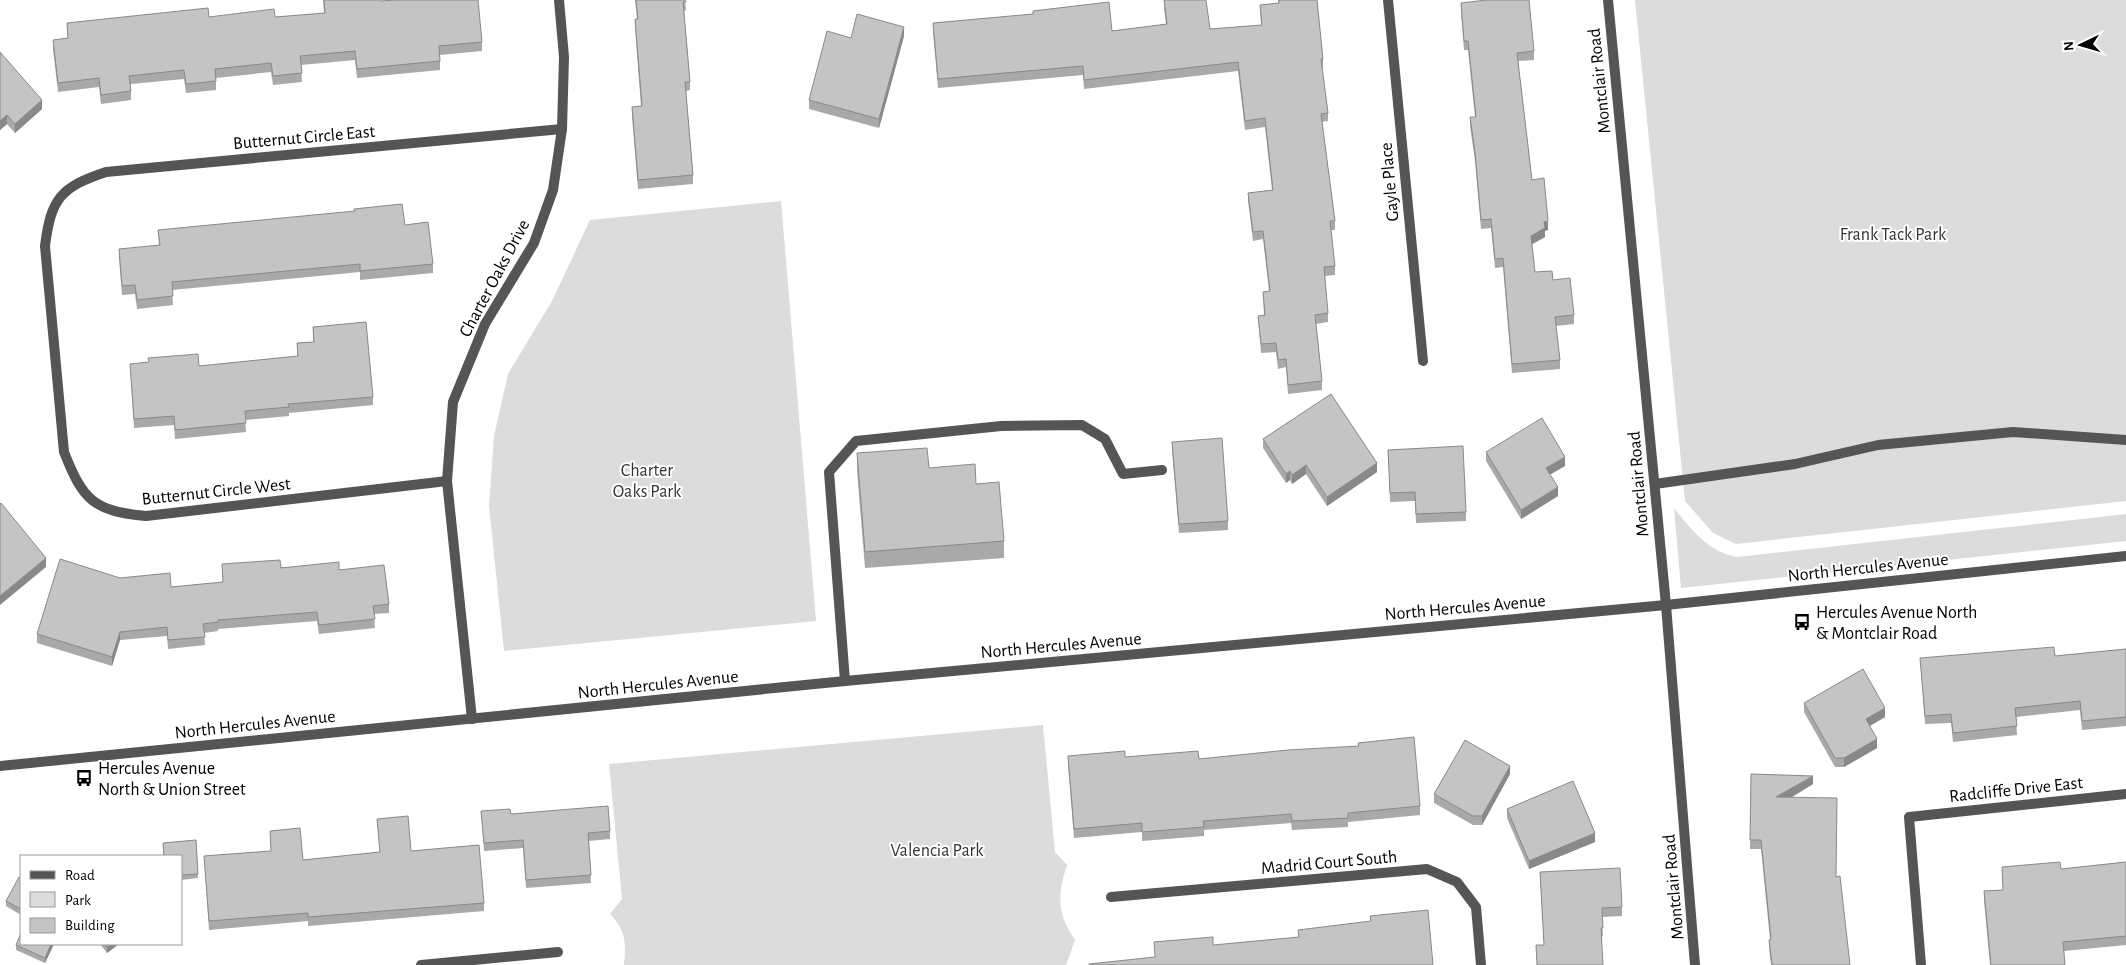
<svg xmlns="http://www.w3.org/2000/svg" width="2126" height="965" font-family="'Alegreya Sans',sans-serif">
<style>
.green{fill:#dcdcdc}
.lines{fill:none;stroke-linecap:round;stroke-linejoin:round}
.service{stroke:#555;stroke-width:10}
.minor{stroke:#555;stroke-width:10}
.tertiary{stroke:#555;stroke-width:10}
.wall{fill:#a9a9a9}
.shaded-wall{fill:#898989}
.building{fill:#c4c4c4;stroke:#898989}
.labels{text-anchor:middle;stroke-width:4;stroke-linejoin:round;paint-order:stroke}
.street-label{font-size:18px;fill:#000;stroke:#fff}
.park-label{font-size:18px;fill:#333;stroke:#fff}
.poi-label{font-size:18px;fill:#000;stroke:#fff;text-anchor:start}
</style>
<rect width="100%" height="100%" fill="#fff"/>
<!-- green -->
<g class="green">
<path d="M1635 0H2126V501L1736 544 1713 533 1685 501Z"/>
<path d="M781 201 816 621 504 651 489 506 494 436 508 374 552 301 590 220Z"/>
<path d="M1674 508C1691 529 1708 552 1737 557L2126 514V541L1681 588Z"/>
<path d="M1043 725 1055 852 1067 865C1057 895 1057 914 1075 940L1066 965H624C626 942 626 931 610 914L622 899 609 764Z"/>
</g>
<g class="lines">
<!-- service -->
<g class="service">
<path d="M1655 484 1795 464 1878 445 2013 432 2126 440"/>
<path d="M845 681 829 472 856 441 1001 426 1082 425 1105 439 1123 474 1162 470"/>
</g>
<!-- minor -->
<g class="minor">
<path d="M1388 0 1423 361"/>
<path d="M447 481 146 516C93 511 83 500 64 452L45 246C51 198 61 187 106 172L562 129"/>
<path d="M472 719 447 481 453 402 485 324 534 243 553 190 562 129 564 57 559 0"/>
<path d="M1111 897 1427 869 1457 882 1476 907 1481 965"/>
<path d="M421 965 558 952"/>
<path d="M1921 965 1909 817 2126 794"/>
</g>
<!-- tertiary -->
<g class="tertiary">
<path d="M1608 0 1666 605 1695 965"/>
<path d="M0 766 845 681 1666 605 2126 556"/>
</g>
</g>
<!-- wall -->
<g class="wall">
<path d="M323 0 381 1 482 42V51L440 55V70L357 78 355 60 301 65 302 82 273 85 271 72 216 78V90L186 93 184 79 131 84V100L101 104 99 87 58 92 53 49V40L68 39 67 23 209 17H275L324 13Z"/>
<path d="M635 0H685L686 10 684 11 690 82V90L686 91 693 175V184L638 189 632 116V107L641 106 635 28V19H637Z"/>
<path d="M1164 0 1210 29 1261 25 1260 5 1278 3V0H1317L1323 59V68H1322L1328 113V121L1322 122 1335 221V230H1331L1335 266V275L1325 276 1328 313V322L1316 324 1322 381V390L1288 394 1286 367 1278 369 1276 352 1261 353 1258 316 1264 315 1263 292 1269 291 1263 239 1253 241 1248 201V193L1272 190 1265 127 1245 130 1238 71 1084 89 1083 75 938 88 933 32V23L1112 31 1166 24 1164 9Z"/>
<path d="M1461 3 1534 51V60L1518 61 1532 180 1548 230 1545 231V237L1532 244 1535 272 1553 280 1574 315V324L1556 326 1560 360V369L1512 373 1503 267 1495 268 1491 228 1481 229 1475 161 1470 126V117H1475L1468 50H1464L1461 12Z"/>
<path d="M904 36 879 128 809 109V100Z"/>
<path d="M0 52 42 109 15 133 7 124 0 130Z"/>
<path d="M405 225 433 264V273L360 280V272L172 290 173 305 137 309 135 294 122 295 119 258V249L159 246 158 230Z"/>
<path d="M313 327 373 397V405L289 413V416L245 420 246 432 175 439 174 425 134 428 130 364 199 366 297 356V343L313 342Z"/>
<path d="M1263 439 1377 472 1327 506 1306 474 1292 484 1290 480 1286 483 1263 448Z"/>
<path d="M1172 442 1228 521V530L1179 533 1172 450Z"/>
<path d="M1388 450 1466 512V521L1416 523 1415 501 1390 502Z"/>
<path d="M1486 452 1565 466 1550 474 1558 496 1521 519 1486 461Z"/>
<path d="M857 453 929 468 976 484 1004 541V558L865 568 857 470Z"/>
<path d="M222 564 339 570 389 604V613L374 614 375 628 319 634 317 621 218 629V631L204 633 205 645 168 649 167 636 120 640 112 666 37 643V634L120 578 171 587 223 582Z"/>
<path d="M2126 649V726L2082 730 2080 710 2016 717 2017 735 1953 742 1951 723 1925 724 1920 658 2055 656Z"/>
<path d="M1804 703 1885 717 1870 726 1877 748 1844 767H1835L1804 712Z"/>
<path d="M1068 756 1199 759 1420 806V815L1348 822V827L1292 830 1291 823 1204 830V836L1142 841V832L1074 838 1068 765Z"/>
<path d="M1510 774 1482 825H1473L1434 803V794Z"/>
<path d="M1751 774 1813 784 1791 798 1836 877 1850 965H1771L1769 948V940L1770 939 1761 849H1750Z"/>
<path d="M1507 809 1595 842 1529 869 1507 818Z"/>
<path d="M481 811 511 814 610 831V839L589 841 591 883 526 888 523 848 484 851Z"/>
<path d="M377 819 411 851 484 903V911L308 926V921L209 930 204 856 271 851 270 831 303 860 380 852Z"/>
<path d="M196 840 198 878 181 880V856H163V843Z"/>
<path d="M2126 862V945L2064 951 2065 965H1990L1984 900V891L2003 890 2002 867 2061 869Z"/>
<path d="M1540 872 1622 907V916L1602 917 1603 936 1544 945Z"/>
<path d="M21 878V915L6 906V901Z"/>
<path d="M21 944H54L45 963 16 950V945Z"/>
<path d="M100 944H119L107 953Z"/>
</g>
<!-- shaded-wall -->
<g class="shaded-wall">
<path d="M904 27V36L879 128V119Z"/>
<path d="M42 100V109L15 133V124Z"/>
<path d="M7 115V124L0 130V121Z"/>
<path d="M1548 221V230L1545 231V237L1531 245V236L1544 222Z"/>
<path d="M1565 457V466L1546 477V468Z"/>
<path d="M1377 463V472L1327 506V497Z"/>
<path d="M1306 465V474L1292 484V475Z"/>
<path d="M1290 471V480L1286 483V474Z"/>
<path d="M1558 487V496L1521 519V510Z"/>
<path d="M46 558V567L0 605V596Z"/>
<path d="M120 632V640L112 666V657Z"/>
<path d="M1885 708V717L1866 728V719Z"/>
<path d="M1877 739V748L1844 767V758Z"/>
<path d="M1510 766V774L1482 825V816Z"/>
<path d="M1813 776V784L1776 806V797Z"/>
<path d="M1595 833V842L1529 869V861Z"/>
<path d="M51 944H54L45 963V958Z"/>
<path d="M112 944H119L107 953V947Z"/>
</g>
<!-- building -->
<g class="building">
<path d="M324 0H381V1L395 0H478L482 42 439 46 440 61 357 69 355 51 300 56 302 73 273 76 271 63 215 69 216 81 186 84 184 70 129 76 131 91 101 95 99 78 58 83 53 40 68 38 67 23 208 8 209 17 274 9 275 17 325 13Z"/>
<path d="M636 0H685L686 2H683L690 82H685L693 175 638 180 632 107 642 106 635 19H638Z"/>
<path d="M1164 0H1206L1210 29 1262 25 1260 5 1279 3V0H1317L1323 59H1321L1328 113 1321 114 1335 221H1330L1335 266 1324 267 1328 313 1315 315 1322 381 1288 385 1286 359 1278 360 1276 343 1261 344 1258 316 1265 315 1263 292 1270 291 1263 231 1253 232 1248 193 1273 190 1265 118 1245 121 1238 62 1084 80 1083 66 938 79 933 23 1033 14V11L1109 2 1112 31 1167 24Z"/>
<path d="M1486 0H1529L1534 51 1517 53 1532 180 1544 178 1548 221 1544 222 1545 228 1531 236 1535 272 1552 271 1553 280 1570 278 1574 315 1555 317 1560 360 1512 364 1503 258 1495 259 1491 219 1481 220 1475 152 1470 117H1476L1468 41H1464L1461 3Z"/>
<path d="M857 14 904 27 879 119 809 100 827 31 851 38Z"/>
<path d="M0 52 42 100 15 124 7 115 0 121Z"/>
<path d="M402 204 405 225 428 222 433 264 360 271V264L172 282 173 296 137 300 135 285 122 286 119 249 160 245 158 230 355 211 354 209Z"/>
<path d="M366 322 373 397 288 404 289 407 245 411 246 423 175 430 174 416 134 419 130 364 149 362 148 358 198 354 199 366 298 356 297 343 314 342 313 327Z"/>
<path d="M1331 394 1377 463 1327 497 1306 465 1292 475 1290 471 1286 474 1263 439Z"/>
<path d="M1542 418 1565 457 1546 468 1558 487 1521 510 1486 452Z"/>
<path d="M1222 438 1228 521 1179 524 1172 442Z"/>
<path d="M1463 446 1466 512 1416 514 1415 492 1390 493 1388 450Z"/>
<path d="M927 448 929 468 975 464 976 484 999 482 1004 541 865 552 857 453Z"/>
<path d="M1 503 46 558 0 596V504Z"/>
<path d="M60 559 120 578 170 573 171 587 223 582 222 564 280 560 281 568 339 562V570L384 565 389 604 373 606 375 619 319 625 317 612 218 620V622L203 624 205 637 168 640 167 627 120 632 112 657 37 634Z"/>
<path d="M2054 647 2055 656 2126 649V717L2082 721 2080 701 2015 708 2017 726 1953 733 1951 714 1925 716 1920 658Z"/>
<path d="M1863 669 1885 708 1866 719 1877 739 1844 758H1835L1804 703Z"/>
<path d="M1414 737 1420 806 1348 813V818L1292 821 1291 814 1203 821 1204 827 1142 832V823L1074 829 1068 756 1125 751V757L1198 751 1199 759 1288 750 1359 746 1358 743Z"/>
<path d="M1465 740 1510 766 1482 816H1473L1434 794Z"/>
<path d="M1751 774 1813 776 1776 797 1837 798 1836 877 1840 876 1850 965H1772L1769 940 1771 939 1761 840H1750Z"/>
<path d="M1573 781 1595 833 1529 861 1507 809Z"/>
<path d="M608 806 610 831 588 833 591 875 526 880 523 840 484 843 481 811 510 809 511 814Z"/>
<path d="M408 816 411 851 479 845 484 903 308 917V913L209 921 204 856 271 851 270 831 300 828 303 860 380 852 377 819Z"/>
<path d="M196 840 198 874 181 875V856H164L163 843Z"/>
<path d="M2060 862 2061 869 2126 862V936L2063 942 2065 965H1991L1984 891 2003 890 2002 867Z"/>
<path d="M1620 868 1622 907 1602 908 1603 928H1601L1603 965H1537L1536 945H1544L1540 872Z"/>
<path d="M19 877 21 878V909L6 901Z"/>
<path d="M1428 910 1433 965H1089V964L1155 957 1154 942 1213 937V945L1299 937 1298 930 1371 921 1370 916Z"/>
<path d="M21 933V944H51L45 958 16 945Z"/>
<path d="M105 944H112L107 947Z"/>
</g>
<!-- icons -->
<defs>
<g id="bus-bare" transform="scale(1.35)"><path d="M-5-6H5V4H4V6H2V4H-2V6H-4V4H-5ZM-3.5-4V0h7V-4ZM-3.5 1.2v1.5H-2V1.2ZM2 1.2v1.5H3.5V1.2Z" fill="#000" stroke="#fff" stroke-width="2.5" paint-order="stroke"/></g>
</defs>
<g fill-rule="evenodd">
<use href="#bus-bare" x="1802" y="622"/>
<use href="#bus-bare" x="84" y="778"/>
</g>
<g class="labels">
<!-- street labels -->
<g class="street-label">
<text transform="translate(1599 81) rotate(-96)" y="6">Montclair Road</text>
<text transform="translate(304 137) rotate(-5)" y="6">Butternut Circle East</text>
<text transform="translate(1389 182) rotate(-95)" y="6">Gayle Place</text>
<text transform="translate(494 278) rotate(-62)" y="6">Charter Oaks Drive</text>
<text transform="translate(1638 484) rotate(-95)" y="6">Montclair Road</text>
<text transform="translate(216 491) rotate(-6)" y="6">Butternut Circle West</text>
<text transform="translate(1868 567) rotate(-6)" y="6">North Hercules Avenue</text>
<text transform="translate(1465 607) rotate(-5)" y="6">North Hercules Avenue</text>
<text transform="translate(1061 645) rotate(-5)" y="6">North Hercules Avenue</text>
<text transform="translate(658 684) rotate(-6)" y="6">North Hercules Avenue</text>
<text transform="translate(255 724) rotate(-6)" y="6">North Hercules Avenue</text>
<text transform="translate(2016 789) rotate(-6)" y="6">Radcliffe Drive East</text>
<text transform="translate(1329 862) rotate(-5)" y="6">Madrid Court South</text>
<text transform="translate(1673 887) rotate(-95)" y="6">Montclair Road</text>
</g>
<!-- park labels -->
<g class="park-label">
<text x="1893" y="240">Frank Tack Park</text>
<text x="647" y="476">Charter<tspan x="647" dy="21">Oaks Park</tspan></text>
<text x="937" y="856">Valencia Park</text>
</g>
<!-- poi labels -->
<g class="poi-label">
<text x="1816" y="618">Hercules Avenue North<tspan x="1816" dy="21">&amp; Montclair Road</tspan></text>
<text x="98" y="774">Hercules Avenue<tspan x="98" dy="21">North &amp; Union Street</tspan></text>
</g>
</g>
<!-- legend -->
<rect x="20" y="855" width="162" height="90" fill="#ffffff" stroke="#999999"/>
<rect x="30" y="871" width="25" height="8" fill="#555555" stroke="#999999"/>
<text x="65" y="880" font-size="15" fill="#000000">Road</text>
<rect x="30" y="892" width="25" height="15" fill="#dcdcdc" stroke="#999999"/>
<text x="65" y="905" font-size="15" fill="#000000">Park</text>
<rect x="30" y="918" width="25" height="15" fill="#c4c4c4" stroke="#999999"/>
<text x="65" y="930" font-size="15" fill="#000000">Building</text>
<!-- north arrow -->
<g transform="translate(2081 45) rotate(265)" stroke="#ffffff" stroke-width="4" paint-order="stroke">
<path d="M0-4L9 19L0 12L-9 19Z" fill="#000000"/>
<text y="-8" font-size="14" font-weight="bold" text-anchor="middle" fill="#000000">N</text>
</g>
</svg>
